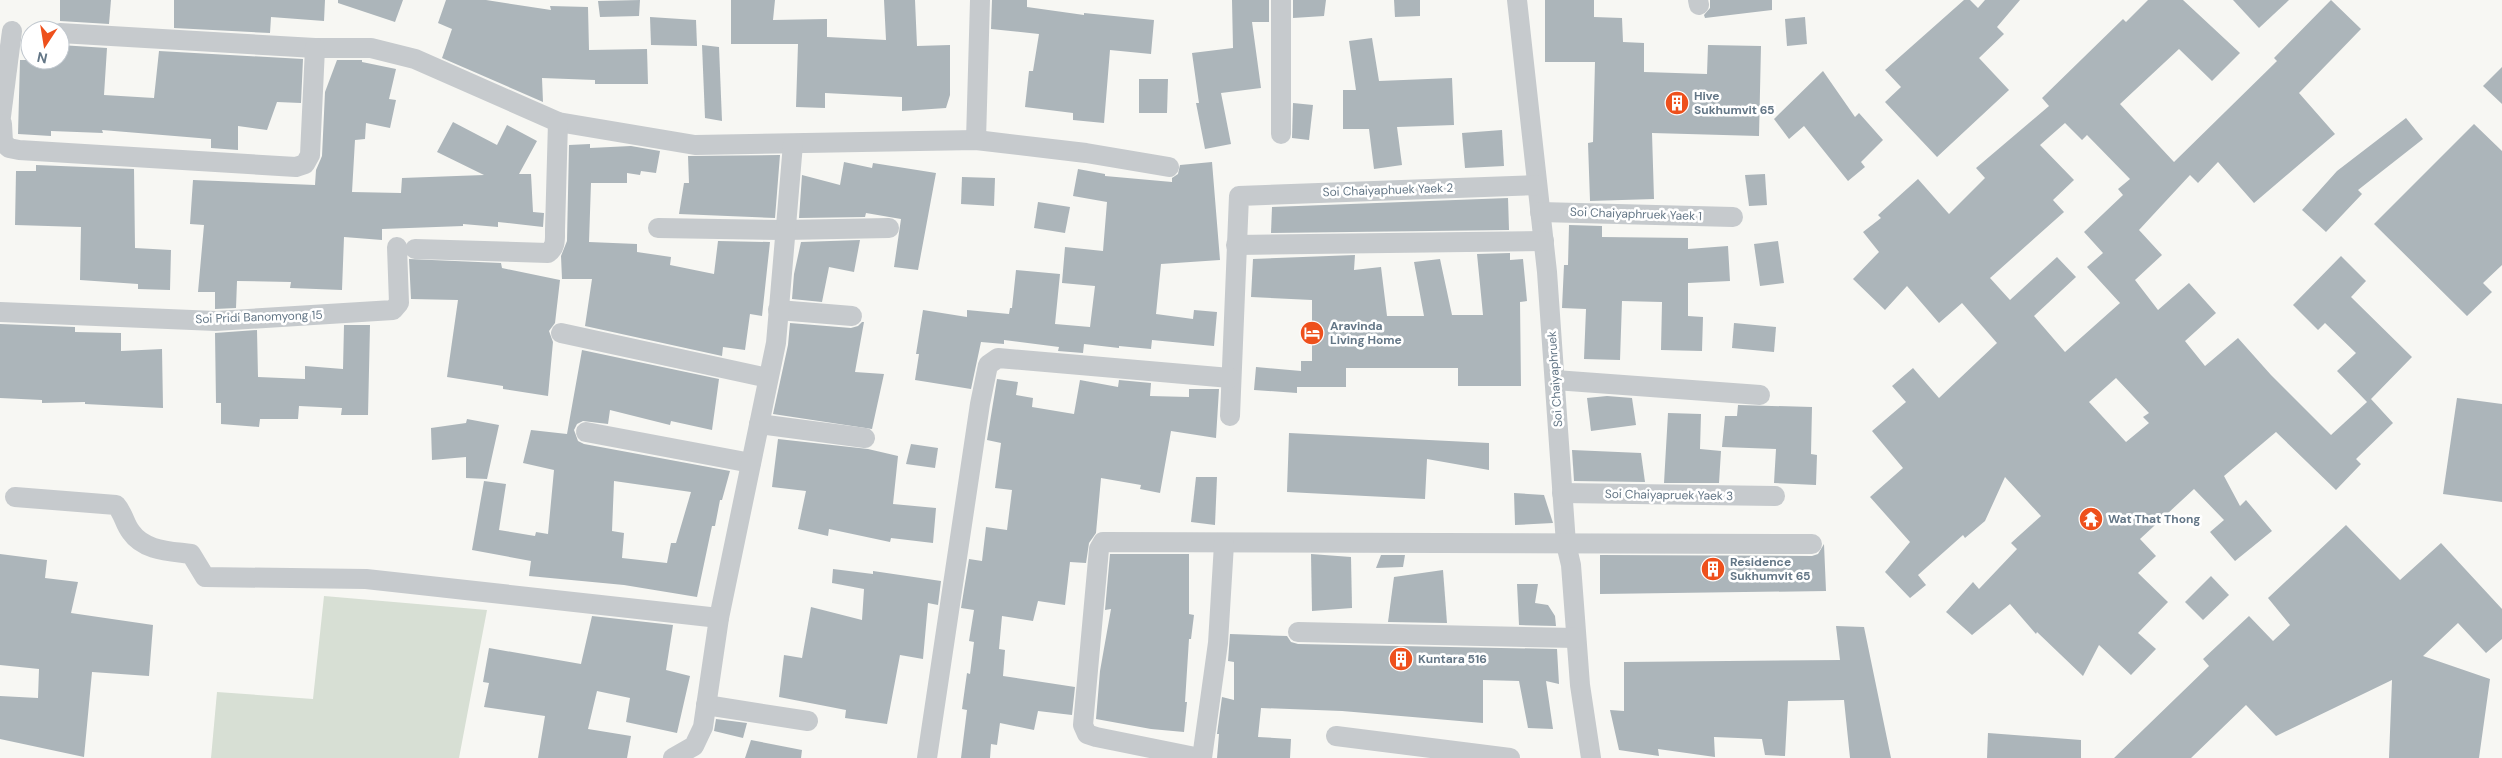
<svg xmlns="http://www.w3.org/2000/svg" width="2502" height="758" font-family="'DM Sans',sans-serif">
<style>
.green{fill:#d7dfd4}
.building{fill:#acb5ba;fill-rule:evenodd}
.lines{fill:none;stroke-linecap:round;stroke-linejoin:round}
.minor{stroke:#c6cacd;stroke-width:20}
.labels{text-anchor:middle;stroke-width:5;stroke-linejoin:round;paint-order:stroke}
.poi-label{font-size:12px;font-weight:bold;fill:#637686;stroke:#fff;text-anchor:start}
.street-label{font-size:12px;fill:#637686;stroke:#fff}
</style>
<rect width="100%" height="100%" fill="#f7f7f3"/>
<!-- green -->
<path class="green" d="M324 596 487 610 459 758H211L217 692 313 699Z"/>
<!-- building -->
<g class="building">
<path d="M60 0H111L109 24 60 21Z"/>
<path d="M174 0H325L324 21 271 17 270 33 174 28Z"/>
<path d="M338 0H403L395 22 338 3Z"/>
<path d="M446 0H486L551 10 550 6 588 7 589 50 647 49 648 84H595V80L542 78 543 102 442 58 452 29 438 23Z"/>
<path d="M640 0 639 16 600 17 598 1Z"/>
<path d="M731 0H775L773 20 827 19V37L886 40 884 0H915L917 46 950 45V95L946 108 902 111V97L825 93V108L796 107 798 44H731Z"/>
<path d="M992 0H1027V7L1084 15V13L1154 20 1151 54 1110 50 1104 123 1073 120V113L1025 107 1029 71H1033L1039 34 991 29Z"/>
<path d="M1232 0H1269V22H1252L1261 88 1221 93 1231 144 1205 149 1196 103H1199L1192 53 1233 48Z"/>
<path d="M1293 0H1326L1324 16 1293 18Z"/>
<path d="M1394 0H1420V16L1395 17Z"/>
<path d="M1545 0H1594V17L1622 18 1623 42 1644 43V72L1707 74 1708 45 1761 46 1759 136 1652 133 1654 199 1590 201 1588 143 1593 142 1595 62H1545Z"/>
<path d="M1710 0H1772V10L1705 18 1704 15 1710 8Z"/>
<path d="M1964 0H1970L1978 8 1985 0H2020L1997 27 2004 34 1979 58 2009 90 1937 157 1885 102 1901 87 1885 70Z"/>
<path d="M2148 0H2183L2240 53 2212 81 2179 49 2120 104 2174 162 2277 61 2274 58 2331 0 2361 29 2299 93 2335 134 2254 203 2218 162 2198 183 2190 175 2139 230 2162 255 2135 280 2158 310 2189 283 2216 313 2185 341 2205 366 2238 338 2271 375 2331 435 2367 402 2337 371 2356 353 2325 323 2318 330 2293 305 2341 256 2366 281 2351 297 2412 357 2371 399 2393 423 2356 459 2361 464 2336 490 2276 432 2224 476 2240 506 2246 500 2272 531 2235 561 2210 532 2224 520 2194 489 2140 539 2156 556 2138 573 2168 602 2138 633 2156 649 2131 675 2099 645 2083 676 2037 632 2036 634 2010 604 1972 635 1946 612 1973 582 1979 589 2017 549 2011 543 2041 516 2005 477 1985 521 1965 538 1963 535 1918 575 1926 585 1910 598 1885 572 1910 542 1870 497 1903 468 1872 431 1906 402 1892 386 1913 368 1939 398 1997 343 1962 303 1939 323 1907 286 1885 310 1853 279 1879 252 1863 232 1881 218 1878 215 1918 179 1949 214 1985 178 1976 168 2049 106 2042 98 2123 19 2126 22ZM2065 123 2082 140 2087 135 2130 179 2118 189 2123 195 2084 232 2103 253 2087 267 2120 303 2065 352 2034 316 2076 277 2057 257 2010 300 1990 278 2064 212 2053 200 2074 180 2040 145ZM2116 378 2149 413 2143 417 2149 423 2126 442 2089 402Z"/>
<path d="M2233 0H2289L2259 28Z"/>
<path d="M650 17 696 20 697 46 651 45Z"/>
<path d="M1805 17 1807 44 1787 46 1785 19Z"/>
<path d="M1372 38 1379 81 1452 78 1454 125 1397 127 1402 165 1374 169 1369 129H1343V90H1356L1349 41Z"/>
<path d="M60 45 107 48 104 95 154 98 159 51 303 59 301 103 277 102 267 130 238 126V150L211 148V139L102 130 103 133 51 131V136L18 134 20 60H60Z"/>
<path d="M702 45 719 47 722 121 705 118Z"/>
<path d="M337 60H362V62L396 69 389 99 396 100 390 128 366 123 365 139 355 140 352 192 401 193 402 178 484 175 437 152 453 122 497 145 507 125 537 141 519 174H531L533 212 544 213 543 227 498 222V227L463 224V226L382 229V240L344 237 342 290 290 288 291 282 237 281 236 308 215 309V292H198L204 225 190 224 193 180 315 185 316 170 322 156 325 92Z"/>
<path d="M2502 67V104L2483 86Z"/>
<path d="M1823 71 1855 117 1859 113 1883 140 1861 162 1865 167 1848 181 1804 126 1789 139 1774 119Z"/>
<path d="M1139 79H1168L1167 113H1139Z"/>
<path d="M1293 103 1313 105 1309 140 1292 138Z"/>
<path d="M2406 118 2423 139 2358 190 2362 194 2326 232 2302 210 2337 171Z"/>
<path d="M2474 124 2502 151V265L2483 283 2492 292 2467 316 2374 224Z"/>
<path d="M1502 130 1504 166 1465 168 1462 133Z"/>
<path d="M590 144V148L631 146 660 151 656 173 641 171 640 175 627 173V183H591L589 242 637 244V252L671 257 670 265 714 274 718 241 770 242 762 316 750 314 745 350 723 347 722 356 585 326 592 279H562L561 256 567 241 569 145Z"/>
<path d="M780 155 775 218 679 214 684 183H689L688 156Z"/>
<path d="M844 162 872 168 873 163 936 173 918 270 894 267 901 219 866 213 865 217 799 218 802 175 840 185Z"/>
<path d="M1212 162 1220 260 1161 264 1156 314 1193 319 1194 310 1217 312 1214 346 1152 340 1151 349 1119 346V348L1084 344 1083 353 1058 351 1059 347 1004 340V344L981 342 971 389 915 380 919 354H916L923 310 967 317V310L1009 314 1010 308H1012L1016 270 1060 274 1055 324 1090 327 1095 286 1062 283 1065 247 1103 251 1107 202 1073 196 1078 169 1105 174V176L1172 182V178L1178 174 1180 165Z"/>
<path d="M36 165 134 169 135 248 171 250 170 290 138 289V284L80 280 81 227 15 225 16 171H36Z"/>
<path d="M1765 174 1767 205 1749 206 1745 175Z"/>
<path d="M962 177 995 178 994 206 961 204Z"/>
<path d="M1508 198 1509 230 1271 233 1272 207Z"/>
<path d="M1038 202 1070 207 1065 233 1034 228Z"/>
<path d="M1569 225 1602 226V237L1688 238V249L1728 246 1730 281 1688 283V316L1703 317 1702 351 1661 350 1662 302 1622 301 1620 360 1584 359 1586 309 1562 308 1564 265H1568Z"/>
<path d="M860 240 854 272 829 267 822 302 792 299 794 274 801 242Z"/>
<path d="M1778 241 1784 283 1760 286 1754 244Z"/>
<path d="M1510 253V260L1523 259 1527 301 1520 302 1521 386H1458V368H1346V387H1297V393L1254 390 1256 367 1301 371V361H1312V300L1251 297 1253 259 1355 255 1354 270 1381 267 1387 316H1424L1414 262 1440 259 1452 315H1483L1477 254Z"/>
<path d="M409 259 501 263 502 268 560 280 555 323 549 331 553 342 548 396 503 389V386L447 377 458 300 411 299Z"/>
<path d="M862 322H864L855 372 884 374 872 429 773 414 788 345 790 323 851 328 858 326Z"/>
<path d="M1734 323 1776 327 1774 352 1732 348Z"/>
<path d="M0 324 75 327V332L121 333V351L162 349 163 408 85 404V402L42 403V400L0 398Z"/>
<path d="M344 325H370L368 415H341L342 408 299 406 298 419H260L259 427 221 424V403H216L215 333 257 330 258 377 305 379V366L343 369Z"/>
<path d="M582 350 719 379 712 430 671 421 670 425 610 410 608 424 583 421 577 424 574 430 578 441 584 444 730 471 722 500H720L715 526H712L697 597 624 585 529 576 531 561 472 550 484 481 506 484 499 530 535 536 536 532 548 534 554 470 523 463 531 430 567 434ZM614 481 691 492 676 543H671L667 563 622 558 624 533 612 531Z"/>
<path d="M997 379 1018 382 1016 395 1033 398 1032 407 1074 414 1080 380 1118 387 1119 380 1151 383 1150 396 1189 397V389H1219L1216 438 1171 431 1160 493 1140 489 1141 485 1101 478 1096 533 1089 543 1086 563 1070 562 1065 605 1038 601 1033 621 1002 616 999 649 1005 650 1003 676 1075 687 1072 715 1038 711 1034 730 1000 723 997 745 991 744 990 758H961L967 710 962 709 967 673 970 674 974 642 969 641 974 610 961 608 969 559 982 561 986 527 1007 530 1012 490 995 488 1001 443 987 440Z"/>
<path d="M1607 396 1632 398 1636 425 1591 431 1587 398Z"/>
<path d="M2457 398 2502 404V502L2443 494Z"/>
<path d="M1738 405 1812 407 1811 454 1817 455 1816 485 1774 483 1776 449 1722 447 1725 416H1737Z"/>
<path d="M1668 413 1701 414 1700 449 1721 451 1719 483H1664Z"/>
<path d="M467 419 499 425 487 479 466 478V457L432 460 431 428 466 423Z"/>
<path d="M1289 433 1489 443V470L1427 459 1425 499 1287 492Z"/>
<path d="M778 439 868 449 898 456 893 504 936 508 933 543 891 538 890 542 829 529 828 536 798 529 806 491 772 487Z"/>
<path d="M911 444 938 448 935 468 906 464Z"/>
<path d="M1572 450 1641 453 1645 482 1574 481Z"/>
<path d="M1196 477H1217L1215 525 1191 522Z"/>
<path d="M1514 493 1544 495 1553 523 1515 525Z"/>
<path d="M2346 525 2400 580 2441 543 2502 609V639L2486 653 2458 623 2423 656 2490 679 2479 758H2389L2392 680 2276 736 2246 705 2191 758H2114L2209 666 2203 659 2249 616 2273 641 2290 625 2268 598Z"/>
<path d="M1824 544 1826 591 1600 594V555L1812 556 1818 554Z"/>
<path d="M0 554 47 560 45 578 78 582 71 613 153 625 149 676 92 672 84 757 0 739V696L38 698 39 669 0 665Z"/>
<path d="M1110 554H1189V614L1194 615 1191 639H1189L1185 702H1187L1184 732 1151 729 1096 719 1100 671 1111 609 1105 610Z"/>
<path d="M1311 554 1351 557 1352 608 1312 611Z"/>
<path d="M1381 555H1405L1403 567 1376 568Z"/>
<path d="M833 569 873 574V571L941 581 938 605 928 603 923 659 900 655 887 724 845 718 846 710 779 697 784 655 802 658 811 607 862 620 864 589 832 583Z"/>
<path d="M1443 570 1447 623 1388 622 1394 577Z"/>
<path d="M2211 576 2229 595 2203 620 2185 602Z"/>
<path d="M1517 584H1538L1535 603 1548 605 1555 616 1556 626 1519 625Z"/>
<path d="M592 616 673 625 666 670 690 676 677 733 626 722 630 698 597 691 588 729 631 736 627 758H538L545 716 484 707 489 683 483 682 489 648 581 664Z"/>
<path d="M1836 626 1864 627 1891 758H1850L1844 700 1788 701 1785 756 1765 755 1762 739 1714 737 1715 757 1658 749 1659 756 1619 750 1610 710 1624 711V662L1840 660Z"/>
<path d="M1230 634 1287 636 1291 642 1298 644 1557 649 1559 684 1546 681 1553 729 1528 728 1519 681 1483 680V723L1342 711 1261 708 1258 737 1291 739 1290 758H1217L1219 734H1217L1222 697 1234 700V662L1228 661Z"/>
<path d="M716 719 747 723 743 738 714 731Z"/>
<path d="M1988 733 2081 740V758H1987Z"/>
<path d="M751 740 802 750 801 758H745Z"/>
</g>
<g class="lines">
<!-- minor -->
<g class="minor">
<path d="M1517 0 1547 272 1566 544 1571 565 1580 685 1591 758"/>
<path d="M1698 0 1699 5"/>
<path d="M60 33 315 48H371L415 59 558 122 695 145 976 140 1086 153 1169 167"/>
<path d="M0 124 12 31"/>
<path d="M2 124 3 142 9 148 19 150 296 167 305 164 310 155 315 48"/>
<path d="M1281 134V0"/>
<path d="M976 140 980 0"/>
<path d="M1540 212 1733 217"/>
<path d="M658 228 785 230 889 228"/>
<path d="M1236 245 1544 241"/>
<path d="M415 249 548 253C556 247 555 240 555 230L558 122"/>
<path d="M778 310 852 316"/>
<path d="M0 312 216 321 393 310 399 303 397 247"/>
<path d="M561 333 768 378"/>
<path d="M1555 380 1760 395"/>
<path d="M1230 416 1239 196 1537 185"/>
<path d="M759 424 865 438"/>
<path d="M586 432 751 463"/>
<path d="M1562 493 1775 496"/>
<path d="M15 497 116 505C124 514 124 523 131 532 144 551 170 551 191 554L205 577 366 579 719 618"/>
<path d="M1298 632 1576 638"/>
<path d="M706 705 808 721"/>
<path d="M1336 736 1510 758"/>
<path d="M673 758 694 746 703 727 719 618 776 343 793 144"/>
<path d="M927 758 980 404 988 365 998 358 1230 378"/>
<path d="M1200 758 1096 737 1087 734 1083 725 1099 549 1103 542 1812 544"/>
<path d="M1202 758 1218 643 1224 544"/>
</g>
</g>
<!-- icons -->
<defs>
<g id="building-disc" transform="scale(1.25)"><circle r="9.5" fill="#ee501c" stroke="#fff"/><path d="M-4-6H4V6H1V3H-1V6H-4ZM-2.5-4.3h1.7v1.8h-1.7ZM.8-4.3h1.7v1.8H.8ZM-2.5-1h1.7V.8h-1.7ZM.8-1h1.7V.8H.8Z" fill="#fff"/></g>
<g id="hotel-disc" transform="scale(1.25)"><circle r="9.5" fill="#ee501c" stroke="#fff"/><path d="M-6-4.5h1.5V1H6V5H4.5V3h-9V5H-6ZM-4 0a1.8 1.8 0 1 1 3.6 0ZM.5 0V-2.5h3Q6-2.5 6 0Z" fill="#fff"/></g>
<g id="temple-disc" transform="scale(1.25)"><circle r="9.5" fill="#ee501c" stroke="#fff"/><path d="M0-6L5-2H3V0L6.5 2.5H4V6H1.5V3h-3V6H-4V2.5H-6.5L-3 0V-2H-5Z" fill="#fff"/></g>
</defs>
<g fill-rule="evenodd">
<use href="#building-disc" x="1677" y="103"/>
<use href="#hotel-disc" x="1312" y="333"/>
<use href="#temple-disc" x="2091" y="519"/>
<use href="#building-disc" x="1713" y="569"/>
<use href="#building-disc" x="1401" y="659"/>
</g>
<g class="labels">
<!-- poi labels -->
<g class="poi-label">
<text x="1694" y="100">Hive<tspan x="1694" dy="14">Sukhumvit 65</tspan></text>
<text x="1330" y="330">Aravinda<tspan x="1330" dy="14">Living Home</tspan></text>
<text x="2108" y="523">Wat That Thong</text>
<text x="1730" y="566">Residence<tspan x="1730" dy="14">Sukhumvit 65</tspan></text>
<text x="1418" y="663">Kuntara 516</text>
</g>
<!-- street labels -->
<g class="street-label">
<text transform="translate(1388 190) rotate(-2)" y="4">Soi Chaiyaphuek Yaek 2</text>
<text transform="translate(1636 214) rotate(2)" y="4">Soi Chaiyaphruek Yaek 1</text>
<text transform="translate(259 317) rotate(-2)" y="4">Soi Pridi Banomyong 15</text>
<text transform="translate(1555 379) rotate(-94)" y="4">Soi Chaiyaphruek</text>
<text transform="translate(1669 495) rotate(1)" y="4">Soi Chaiyapruek Yaek 3</text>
</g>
</g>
<!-- north arrow -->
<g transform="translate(45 45) rotate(192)"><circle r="24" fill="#ffffff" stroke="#c1c8cf"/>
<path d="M0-4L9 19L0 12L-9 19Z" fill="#ee501c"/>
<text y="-8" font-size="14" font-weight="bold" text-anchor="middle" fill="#637686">N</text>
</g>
</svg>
